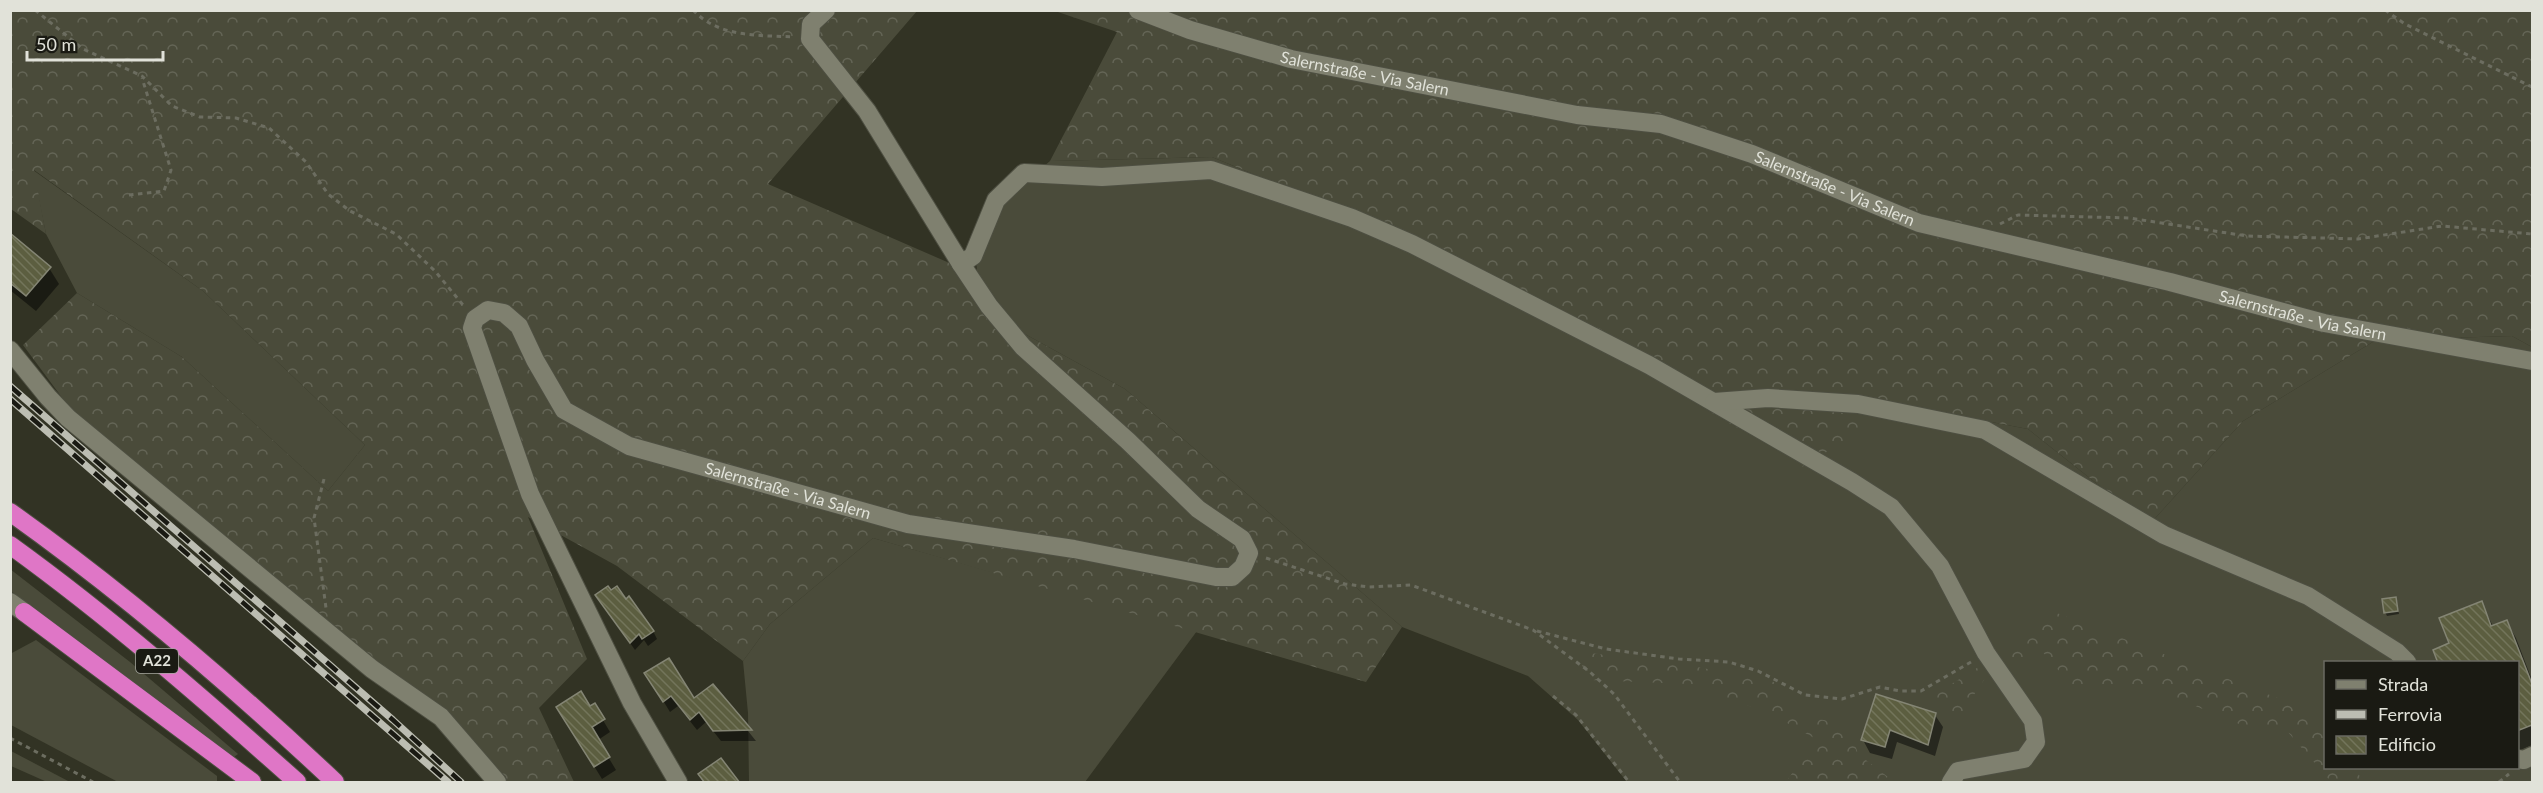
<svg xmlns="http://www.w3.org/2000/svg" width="2543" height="793" font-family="Lato,sans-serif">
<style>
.grass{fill:#4a4b3a;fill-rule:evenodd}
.forest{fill:url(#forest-crowns)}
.shadow{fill:#0007}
.building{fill:url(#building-back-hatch);stroke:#848574;stroke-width:1.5}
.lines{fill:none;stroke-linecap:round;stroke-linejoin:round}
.minor-casing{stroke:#4e4f42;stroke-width:20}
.highway-casing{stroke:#4e4f42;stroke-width:20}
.path{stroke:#6c6d60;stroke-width:3;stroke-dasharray:4.5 4.5;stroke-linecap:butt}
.minor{stroke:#7f806f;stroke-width:18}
.highway{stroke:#df76c6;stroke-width:18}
.rail-casing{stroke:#bcbdb2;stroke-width:7}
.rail{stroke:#1a1a13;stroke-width:4.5;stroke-dasharray:14;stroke-linecap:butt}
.labels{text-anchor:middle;stroke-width:4.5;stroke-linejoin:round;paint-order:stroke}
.shield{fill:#1a1a13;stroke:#a5a69e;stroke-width:1.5}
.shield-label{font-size:15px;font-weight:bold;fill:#e1e2d9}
.street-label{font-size:16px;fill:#e1e2d9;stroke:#1a1a13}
</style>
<defs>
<pattern id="forest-crowns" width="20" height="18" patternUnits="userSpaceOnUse" patternTransform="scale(1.5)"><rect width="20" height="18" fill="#4a4b3a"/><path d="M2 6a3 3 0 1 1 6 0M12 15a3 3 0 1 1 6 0" fill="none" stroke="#646556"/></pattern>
<pattern id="building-back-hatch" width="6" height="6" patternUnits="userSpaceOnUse" patternTransform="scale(1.5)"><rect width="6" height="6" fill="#5c5e40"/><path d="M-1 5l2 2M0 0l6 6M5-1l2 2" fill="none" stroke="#73755b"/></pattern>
</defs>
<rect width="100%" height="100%" fill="#323324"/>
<!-- grass -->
<g class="grass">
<path d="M1212 157 1443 252 1903 405 2028 429 2149 525 2243 421 2376 340 2512 336 2532 347V782H1627L1578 720 1528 676 1402 627 1125 389 1023 333 977 275 976 251 995 208 1050 161ZM2326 662H2518V768H2326Z"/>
<path d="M33 170 203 291 365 445 328 491 182 357 77 293 46 234Z"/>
<path d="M873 538 1197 631 1085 782H749L748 713 743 661 770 624Z"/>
<path d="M10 569 130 662 238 754 234 757 179 721 11 591Z"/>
<path d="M36 640 217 776V782H118L11 725 10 654Z"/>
<path d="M10 751H11L70 782H47L11 766Z"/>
</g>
<!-- forest -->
<g class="forest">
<path d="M11 11H917L768 184 977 275 1023 333 1125 389 1402 627 1366 682 873 538 770 624 743 661 617 566 528 517 587 659 539 708 574 782H502L450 717 311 610 89 434 23 345 77 293 182 357 328 491 365 445 203 291 34 170 46 234 11 209Z"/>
<path d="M1055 11H2532V347L2512 336 2376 340 2243 421 2149 525 2028 429 1903 405 1802 467 1443 252 1212 157 1050 161 1117 32Z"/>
<path d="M2049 610 2314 712 2325 728 2326 768H2354L2364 782H2331L2287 731 2273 738 2159 691 2072 686 2040 649 1986 677 1961 714 1925 701 2024 638Z"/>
<path d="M1574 651 1687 665 1779 683 1793 715 1842 723 1852 735 1858 754 1888 777 1873 782H1786L1816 739 1769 713 1688 684 1590 680Z"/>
</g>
<!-- shadow -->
<g class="shadow">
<path d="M10 235 49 268 59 284 36 311 10 290Z"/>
<path d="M611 592 653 631 657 639 648 646 644 640 635 650 602 603Z"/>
<path d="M2396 599 2399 614 2387 616 2385 612Z"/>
<path d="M2481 603 2493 626 2506 621 2516 638 2532 680V745L2518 751V662L2451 644Z"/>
<path d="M653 684 694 700 712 686 756 741H721L706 722 697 730 678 706 670 712Z"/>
<path d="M1877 696 1935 715 1943 727 1935 756 1897 742 1892 759 1870 753 1863 740Z"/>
<path d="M594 705 610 732 598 740 616 770 602 779 565 719Z"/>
</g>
<!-- building -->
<g class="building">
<path d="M10 233 51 267 26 296 10 283Z"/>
<path d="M608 586 611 590 617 586 626 599 629 596 654 631 642 639 639 634 630 643 595 595Z"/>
<path d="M2396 597 2398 611 2384 613 2382 599Z"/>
<path d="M2482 601 2491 626 2507 620 2532 684V725L2517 731V663H2438L2433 650 2449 643 2439 618Z"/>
<path d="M669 658 694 698 713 684 752 730 713 731 699 712 690 720 671 696 663 702 644 673Z"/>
<path d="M581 691 590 706 595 703 605 719 592 727 610 757 594 767 556 707Z"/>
<path d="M1876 694 1936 713 1928 745 1890 730 1885 747 1861 740Z"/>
<path d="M721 758 740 783H705L698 774Z"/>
</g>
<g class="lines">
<!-- minor casing -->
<g class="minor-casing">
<g id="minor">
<path id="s1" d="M1138 10 1190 30 1291 59 1577 115 1661 124 1752 154 1919 223 2170 282 2324 323 2532 361"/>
<path d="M961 264 973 256 996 200 1024 173 1102 177 1211 170 1352 218 1412 244 1649 365 1852 482 1891 507 1940 566 1986 653 2033 721 2036 742 2024 759 1958 771 1951 782"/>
<path d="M10 350 48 397 68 418 372 669 441 717 497 782"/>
<path d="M1714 402 1768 398 1858 404 1985 430 2164 535 2308 596 2397 652 2407 662"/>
<path d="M10 602 24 612"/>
<path d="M2518 759 2524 760 2532 756"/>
<path id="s2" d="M678 782 632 703 530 494 472 328 475 319 488 310 504 313 519 326 535 360 564 410 629 446 908 524 1074 549 1216 577H1232L1243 567 1249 553 1242 539 1198 509 1128 441 1023 347 989 306 961 264 867 111 810 39 811 24 826 10"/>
</g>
</g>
<!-- highway casing -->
<g class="highway-casing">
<g id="highway">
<path d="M10 512C125 594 233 686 335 782"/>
<path d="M10 545C111 618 205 700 297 782"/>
<path d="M24 612 252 782"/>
</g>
</g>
<!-- path -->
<g class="path">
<path d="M35 10 83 49 142 76 172 106 200 117 236 118 269 128 306 162 328 194 350 211 396 234 435 271 463 305"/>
<path d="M693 10C719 38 759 35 794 37"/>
<path d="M2385 10 2405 24 2532 87"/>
<path d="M129 195 164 191 171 170 142 78"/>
<path d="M2000 224 2018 215 2129 218 2247 236 2358 239 2442 226 2532 234"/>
<path d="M324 479 314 518 326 608"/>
<path d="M1266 558 1345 584 1369 587 1411 585 1533 630 1590 672 1614 694 1680 782"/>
<path d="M1537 631 1606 649 1679 659 1729 662 1758 671 1805 695 1842 699 1880 687 1900 691H1921L1971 662"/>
<path d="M1553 696 1576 715 1629 782"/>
<path d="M10 738 93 782"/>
<path d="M2499 782 2509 774"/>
</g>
<!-- minor -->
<use href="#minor" class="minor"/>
<!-- highway -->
<use href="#highway" class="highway"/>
<!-- rail casing -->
<g class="rail-casing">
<g id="rail">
<path d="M10 386 393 720 461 782"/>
<path d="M10 399 448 782"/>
</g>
</g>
<!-- rail -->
<use href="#rail" class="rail"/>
</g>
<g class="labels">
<!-- shield labels -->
<rect class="shield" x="136" y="649" width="42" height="24" rx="4.5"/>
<g class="shield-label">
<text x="157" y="666">A22</text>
</g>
<!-- street labels -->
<g class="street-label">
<text dy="6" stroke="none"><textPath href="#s1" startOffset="236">Salernstraße - Via Salern</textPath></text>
<text dy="6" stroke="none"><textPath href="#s1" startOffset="722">Salernstraße - Via Salern</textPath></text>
<text dy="6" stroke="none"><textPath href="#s1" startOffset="1208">Salernstraße - Via Salern</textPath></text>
<text dy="6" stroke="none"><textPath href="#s2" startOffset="896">Salernstraße - Via Salern</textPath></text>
</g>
</g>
<!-- border -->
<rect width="2543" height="793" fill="none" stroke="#e1e2d9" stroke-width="24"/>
<!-- legend -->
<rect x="2324" y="661" width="195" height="108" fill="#1a1a13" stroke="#6a6a62" stroke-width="1.5"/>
<rect x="2336" y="680" width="30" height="9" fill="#7f806f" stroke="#6a6a62" stroke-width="1.5"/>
<text x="2378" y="691" font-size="18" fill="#e1e2d9">Strada</text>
<rect x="2336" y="710" width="30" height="9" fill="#bcbdb2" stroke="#6a6a62" stroke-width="1.5"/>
<text x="2378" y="721" font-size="18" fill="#e1e2d9">Ferrovia</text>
<rect x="2336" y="736" width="30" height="18" fill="url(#building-back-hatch)" stroke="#6a6a62" stroke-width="1.5"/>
<text x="2378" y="751" font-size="18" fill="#e1e2d9">Edificio</text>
<!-- scale -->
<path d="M27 51v9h136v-9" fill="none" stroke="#e1e2d9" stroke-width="3"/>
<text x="36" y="51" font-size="18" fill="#e1e2d9" stroke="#1a1a13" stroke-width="4.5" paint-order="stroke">50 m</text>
</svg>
